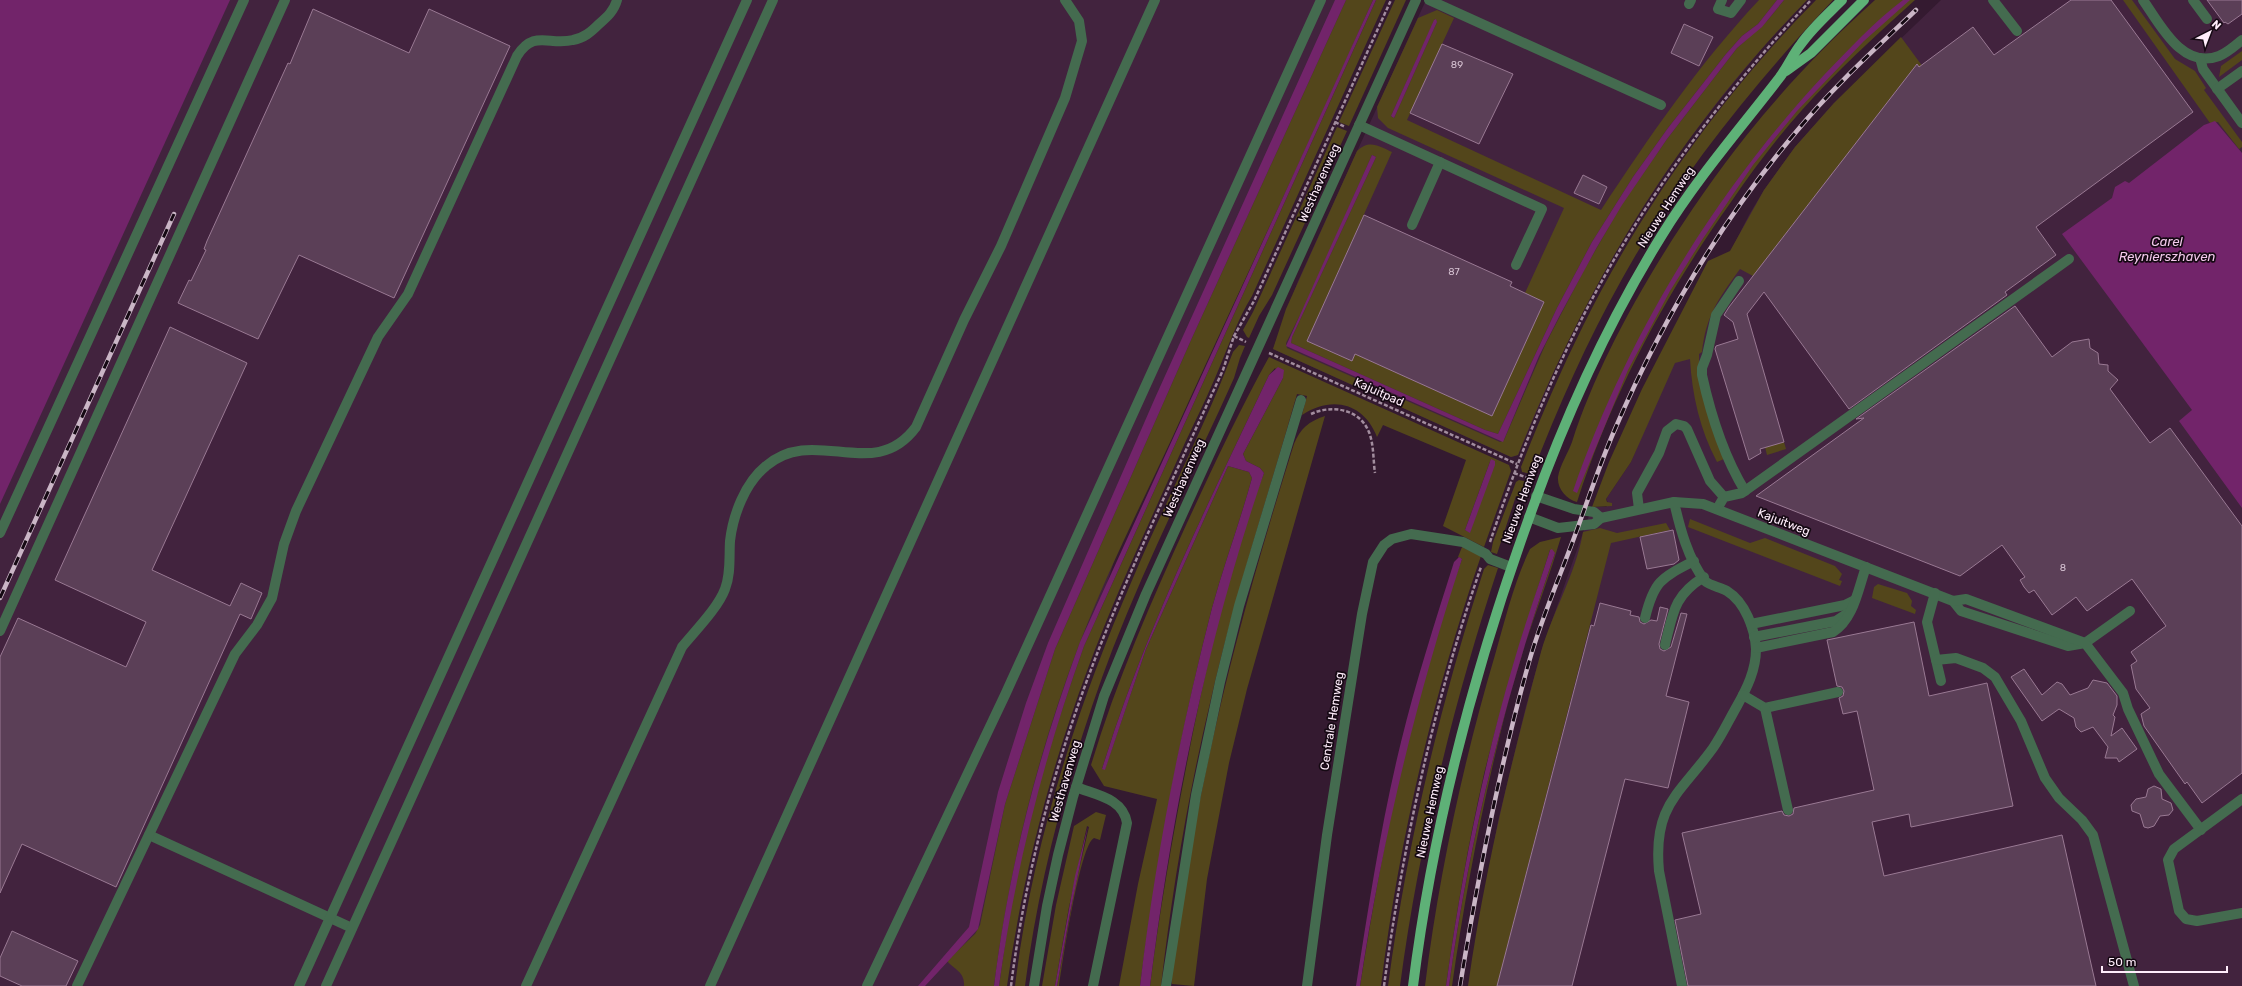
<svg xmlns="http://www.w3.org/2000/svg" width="2242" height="986" font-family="Rubik,sans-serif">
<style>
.built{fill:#42233e}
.green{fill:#53461b;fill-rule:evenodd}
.water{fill:#72246a}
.building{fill:#5b3f57;stroke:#997993}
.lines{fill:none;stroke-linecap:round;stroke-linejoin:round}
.path{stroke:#a28d9e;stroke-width:2.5;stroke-dasharray:4 2;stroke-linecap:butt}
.minor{stroke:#446b4f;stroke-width:10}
.major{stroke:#5eb177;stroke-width:10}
.rail-casing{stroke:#cab6c6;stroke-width:4.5}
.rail{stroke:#150913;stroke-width:3;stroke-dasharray:9;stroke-linecap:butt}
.labels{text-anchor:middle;stroke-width:3.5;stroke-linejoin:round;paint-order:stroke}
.number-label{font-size:10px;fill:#d6c2d2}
.street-label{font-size:12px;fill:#ffedfb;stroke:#150913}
.water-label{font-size:13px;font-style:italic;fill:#f3c8eb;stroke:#150913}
</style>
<rect width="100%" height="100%" fill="#341a30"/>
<!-- built -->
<g class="built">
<path d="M86 0H1366L1116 554 987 986H0V171Z"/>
<path d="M1426 0H1807L1763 47 1718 102 1680 151 1637 216 1595 287 1569 336 1518 455 1511 457 1273 349 1298 281Z"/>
<path d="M1941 0H2242V986H1468L1498 821 1526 706 1542 649 1592 507H1606L1609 504 1606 499 1631 462 1663 385 1749 215 1764 190 1795 147 1834 103Z"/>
</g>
<!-- green -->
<g class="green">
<path d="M1346 0H1373C1308 147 1239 290 1173 436 1141 505 1106 574 1079 645 1037 755 1009 869 994 986H964C965 972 955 970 947 961L975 934 980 925 1005 804 1055 649 1191 340Z"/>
<path d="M1376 0H1386L1252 296C1237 321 1231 340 1220 366 1208 396 1193 425 1180 454 1148 526 1114 597 1087 671 1049 773 1022 879 1007 986H999C1004 950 1009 914 1016 878 1032 799 1057 722 1084 646Z"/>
<path d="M1395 0H1406L1349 126 1339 122Z"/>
<path d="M1759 0H1777L1758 24 1742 36 1726 54 1668 128 1633 177 1592 242 1557 308 1498 434 1485 430 1291 343 1292 337 1376 157 1372 155 1311 293 1286 343 1287 348 1500 442 1504 440 1546 343 1584 270 1622 204 1667 139 1737 48 1767 21 1784 0H1807C1677 133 1586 284 1518 455L1511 457 1273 349 1286 309 1357 151C1369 139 1379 146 1392 152L1307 341 1351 361 1355 354 1492 416 1544 302 1525 293 1564 208 1388 128 1378 118 1377 107 1418 18 1437 10 1454 18 1407 120 1601 210C1649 137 1699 64 1759 0ZM1435 19 1437 22 1394 118 1391 116Z"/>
<path d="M1816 0H1833C1753 85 1679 176 1622 279 1587 341 1558 407 1532 474L1522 472 1521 467C1540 419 1560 372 1583 326 1642 207 1723 94 1816 0Z"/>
<path d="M1875 0H1915C1876 35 1837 71 1802 110 1776 139 1753 170 1731 202 1665 295 1612 394 1577 502 1566 499 1557 488 1558 477 1560 465 1568 453 1572 442 1605 339 1679 221 1746 136 1785 87 1828 42 1875 0Z"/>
<path d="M2123 0H2132L2175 59 2195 71 2206 88 2204 90 2242 142V147L2239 149 2218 122 2210 123Z"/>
<path d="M1901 37 2038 224 2035 226 1917 64 1753 276 1740 269C1719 298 1706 315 1702 352L1699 354V369L1724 459 1717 462C1700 430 1692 395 1690 359L1675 363 1631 462 1606 499 1607 502 1612 503V506L1592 507 1609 462 1642 389 1708 261 1730 251 1764 190 1795 147 1834 103Z"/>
<path d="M2242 51V60L2219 77 2221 66Z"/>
<path d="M1337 127 1347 131 1272 295 1259 316 1249 338 1247 337 1243 330 1253 312Z"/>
<path d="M1239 345 1245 346 1240 358 1234 378C1194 467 1149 556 1113 648 1072 756 1040 870 1025 986H1015C1032 845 1077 707 1133 578 1165 502 1204 429 1233 352Z"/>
<path d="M1269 357 1509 465 1511 471 1484 547 1443 526 1466 460 1383 425 1377 437C1364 403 1332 395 1302 415L1307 396 1297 394C1268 497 1234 598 1210 703 1188 795 1172 891 1161 986H1150C1161 899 1177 813 1194 727 1212 641 1232 554 1264 473L1260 468 1246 461 1243 454 1283 378 1275 368 1269 375C1208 504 1144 632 1102 769H1105L1146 649 1228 466 1249 472 1252 478C1240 522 1224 564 1212 608 1180 732 1157 859 1140 986H1119L1138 884 1157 799 1104 786 1091 765C1116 682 1151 602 1187 523 1213 467 1239 411 1269 357ZM1491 459 1470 532 1465 530Z"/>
<path d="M1325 416 1247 689 1229 763 1207 879 1194 986 1172 984C1169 973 1179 928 1181 913 1203 753 1246 597 1294 444 1300 429 1309 421 1325 416Z"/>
<path d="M1784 442 1786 449 1767 455 1765 447Z"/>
<path d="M1519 480 1528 482 1521 497 1516 496 1497 554 1491 552 1493 542 1516 482Z"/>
<path d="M1690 519 1750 543 1765 538 1835 566 1842 574 1839 580 1842 581 1840 586 1688 527Z"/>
<path d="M1666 523 1670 530 1611 543 1497 986H1468C1484 873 1511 762 1541 652 1553 611 1576 573 1583 532L1600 528 1617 533Z"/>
<path d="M1561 537C1549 578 1533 619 1520 660 1489 767 1468 876 1452 986H1449C1469 838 1506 694 1555 553L1550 550C1526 624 1503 698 1484 774 1468 844 1456 915 1446 986H1425C1439 874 1463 763 1495 655 1505 620 1514 582 1530 549L1540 542Z"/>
<path d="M1462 547 1481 556C1433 695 1399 840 1381 986H1360C1383 842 1411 697 1462 559L1458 557Z"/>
<path d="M1488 565 1498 568C1453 704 1419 844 1400 986H1388C1407 844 1440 705 1484 569Z"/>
<path d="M1878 584 1907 593 1912 601 1911 606 1916 610 1915 614 1872 598 1874 587Z"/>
<path d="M1096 812 1106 815 1100 840 1094 838C1080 844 1062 965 1059 986H1057L1075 887 1089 827 1087 826 1069 907 1055 986H1042L1056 905 1074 826Z"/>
</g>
<!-- water -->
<g class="water">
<path d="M0 0H230L0 504Z"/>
<path d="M1335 0H1346L1191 340 1055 649 1005 804 978 929 925 986H918L969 927 998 792 1026 703 1048 643 1155 398Z"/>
<path d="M1373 0H1376L1084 646C1044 757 1015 869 999 986H994C1009 866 1038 756 1080 642Z"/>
<path d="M1777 0H1784L1762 27 1737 48 1667 139 1622 205 1597 247 1560 315 1539 356 1503 442 1286 346 1372 155 1376 157 1292 337 1291 343 1485 430 1498 434 1557 308 1592 242 1633 177 1668 128 1726 54 1742 36 1758 24Z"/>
<path d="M1903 0H1910L1864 41 1797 111 1753 165 1702 240 1670 291 1628 370 1577 493 1573 491C1626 338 1714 193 1824 75 1849 49 1874 22 1903 0Z"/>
<path d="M1436 19 1437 22 1394 118 1391 116 1434 20Z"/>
<path d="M2215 121 2242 153V508L2179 421 2192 410 2062 234 2112 198 2115 187 2125 181 2129 183 2204 125Z"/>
<path d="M1278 367 1284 370 1283 378 1243 454 1246 461 1260 468 1264 473C1207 639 1172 812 1150 986H1140C1155 859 1180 732 1212 608 1224 564 1240 522 1252 478L1249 472 1228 466 1146 649 1105 770 1102 769C1144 632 1208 504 1269 375Z"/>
<path d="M1491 459 1495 461V465L1470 533 1465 530Z"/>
<path d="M1552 549 1555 553C1506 694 1469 838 1449 986H1446C1461 878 1482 770 1513 665 1524 626 1538 588 1550 550Z"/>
<path d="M1459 557 1462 559C1416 699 1382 840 1360 986H1356C1369 904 1381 823 1401 742 1416 681 1435 622 1454 562Z"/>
<path d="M1088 826 1070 913 1057 986H1055L1075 876Z"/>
</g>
<!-- building -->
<g class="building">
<path d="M2071 0H2111L2193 112 2036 227 2056 255 2005 292 2007 295 1849 409 1764 292 1747 314 1784 442 1760 449 1761 453 1749 460 1715 349 1716 346 1738 339 1733 322 1724 315 1729 307 1917 64 1919 67 1973 27 1994 55Z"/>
<path d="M2207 0H2242V14L2228 24 2225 22 2224 23Z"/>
<path d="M313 9 409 53 429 9 510 46 394 298 299 255 258 339 178 303 189 280 191 281 206 250 204 249 207 241 288 63 290 64Z"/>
<path d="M1684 24 1713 37 1699 66 1671 53Z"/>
<path d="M1442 44 1513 74 1479 144 1410 113Z"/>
<path d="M1583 175 1607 187 1599 204 1574 193Z"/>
<path d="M1364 215 1512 282 1510 286 1544 302 1492 416 1355 354 1352 361 1307 341Z"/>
<path d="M2015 306 2052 357 2072 342 2089 339 2090 348 2098 353 2099 364 2108 365V371L2118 380 2110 389 2150 443 2170 428 2242 526V773L2202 803 2187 782 2185 784 2144 726 2141 714 2150 708 2136 689 2131 665 2137 661 2131 652 2166 626 2132 579 2087 611 2076 597 2052 615 2034 590 2029 593 2024 587 2020 580 2025 577 2002 545 1960 576 1756 496 1864 418 1856 419Z"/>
<path d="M170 327 247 363 152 570 230 606 241 583 262 593 251 619 240 614 116 887 22 844 0 893V657L18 618 126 667 146 622 55 580Z"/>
<path d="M1673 530 1679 560 1674 564 1647 569 1640 537Z"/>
<path d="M1600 603 1631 611 1630 615 1639 617 1640 622 1644 624 1651 620 1657 621 1660 607 1668 609 1659 644 1660 649 1664 651 1671 647 1681 613 1687 614 1666 696 1689 702 1668 788 1625 779 1572 986H1497L1591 625 1594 626Z"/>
<path d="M1914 622 1929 696 1987 683 2013 806 1911 827 1909 814 1872 822 1884 876 2062 835 2096 986H1688L1675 920 1701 914 1682 833 1782 811 1784 815 1789 816 1793 814 1794 808 1874 790 1857 711 1843 714 1839 698 1843 696 1844 691 1842 687 1837 686 1827 640Z"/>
<path d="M2024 669 2042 695 2057 682 2062 684 2070 695 2088 688 2093 680 2107 683 2117 696V705L2113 715 2115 717 2111 736 2122 728 2137 749 2119 762 2117 758H2105L2108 747 2093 727 2081 732 2076 727 2074 718 2059 709 2042 721 2011 677Z"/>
<path d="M2154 786 2161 789 2162 799 2171 803 2173 810 2169 815 2160 816 2154 826 2148 828 2144 827 2140 814 2132 811 2131 805 2136 799 2146 797 2148 789Z"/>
<path d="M12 931 78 961 66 986H22L0 976V958Z"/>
</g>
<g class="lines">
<!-- path -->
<g class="path">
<path d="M1335 122 1345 127"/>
<path d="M1234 336 1246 342"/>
<path d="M1269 353 1517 464"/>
<path d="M1311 414C1330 405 1358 408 1368 430 1374 442 1373 460 1375 473"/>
<path d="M1514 473 1531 479"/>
<path d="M1490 542C1524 441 1566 339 1621 248 1675 158 1740 76 1811 0"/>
<path d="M1011 986C1025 875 1055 763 1095 659 1133 561 1179 466 1223 370L1234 336 1254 301 1391 0"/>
<path d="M1384 986C1403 844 1434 702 1481 567"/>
</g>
<!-- minor -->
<g class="minor">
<path d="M1429 0 1661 105"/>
<path d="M1722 0 1718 9 1731 13 1741 0"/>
<path d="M1993 0 2017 31"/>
<path d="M2143 0C2160 24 2182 70 2219 56 2227 53 2235 46 2242 40"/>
<path d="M2193 0 2207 19"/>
<path d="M1689 4 1691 0"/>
<path d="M2200 58 2203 69 2242 123"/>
<path d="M2217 89 2242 71"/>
<path d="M1359 125 1542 209 1516 265"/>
<path d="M1412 225 1440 162"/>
<path d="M1739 281 1716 315 1707 355 1702 368V375C1711 416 1723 455 1745 491"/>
<path d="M1536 496 1574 509 1594 512 1601 518"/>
<path d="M1674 502C1680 528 1688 559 1705 581 1710 586 1721 587 1727 591 1745 602 1755 629 1756 649 1756 670 1747 688 1737 706 1729 720 1722 735 1713 748 1679 795 1653 805 1659 871L1682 986"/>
<path d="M1639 509 1637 493 1659 453 1667 431 1676 424 1684 426 1687 429 1710 481 1724 497"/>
<path d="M1717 509 1724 497 1742 493 2069 259"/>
<path d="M1529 517 1558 528 1594 524 1601 518 1674 502 1703 504 1953 601 1961 611 2068 646 2085 643 2130 611"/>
<path d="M0 533 244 0"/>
<path d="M1935 593 1927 622 1941 681"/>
<path d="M1953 601 1966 599 2085 643 2123 693 2128 709 2159 774 2201 830"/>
<path d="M1645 618C1654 581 1661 578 1694 561"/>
<path d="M1751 624 1845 605 1855 600"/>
<path d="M0 631 285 0"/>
<path d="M1754 637 1836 621 1848 613"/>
<path d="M1665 645C1673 613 1674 595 1704 577"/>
<path d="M1756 648 1833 632C1854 619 1858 589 1866 567"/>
<path d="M1936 660 1956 658 1983 668 1995 677 2021 721 2045 778 2059 798 2082 820 2093 835 2134 986"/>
<path d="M1743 695 1765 708 1838 692"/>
<path d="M1765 708 1788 810"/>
<path d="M1076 787C1096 795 1123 798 1127 823L1093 986"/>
<path d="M2242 799 2174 849 2168 860 2179 911 2186 919 2197 921 2242 913"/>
<path d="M149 835 352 928"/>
<path d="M77 986 235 654 257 625 272 598 284 544 296 511 378 337 408 294 517 56C534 29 549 46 573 40 584 38 591 32 599 24 607 17 614 11 617 0"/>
<path d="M299 986 747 0"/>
<path d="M326 986 773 0"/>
<path d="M526 986 682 647C695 631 718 608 725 589 731 574 729 557 730 541 733 515 745 483 766 466 815 424 874 484 916 427L964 320 1001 246 1065 98 1082 41 1079 21 1065 0"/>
<path d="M710 986 1155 0"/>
<path d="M867 986 1005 695 1321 0"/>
<path d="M1034 986 1047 906 1058 855 1073 797 1104 696 1146 594 1416 0"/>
<path d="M1166 986 1196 795 1220 682 1239 606 1301 400"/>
<path d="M1307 986 1327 835 1362 614 1373 562 1384 545 1392 539 1411 534 1463 542 1486 554 1490 559 1511 567"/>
</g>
<!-- major -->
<g class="major">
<path d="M1786 71 1811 53 1864 0"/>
<path d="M1413 986C1433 826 1474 670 1529 518 1564 419 1607 324 1662 235 1697 178 1740 129 1780 77 1788 66 1793 54 1801 44 1812 28 1828 14 1842 0"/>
</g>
<!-- rail casing -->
<g class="rail-casing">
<g id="rail">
<path d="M0 598 174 214"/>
<path d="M1460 986C1478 877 1499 768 1529 662 1542 616 1562 572 1578 527 1590 494 1601 461 1615 429 1661 322 1721 221 1796 132 1832 88 1874 50 1916 10"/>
</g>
</g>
<!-- rail -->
<use href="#rail" class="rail"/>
</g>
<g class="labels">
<!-- number labels -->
<g class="number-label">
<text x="1457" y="68">89</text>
<text x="1454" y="275">87</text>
<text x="2063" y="571">8</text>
</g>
<!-- street labels -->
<g class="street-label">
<text transform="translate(1319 183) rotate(-66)" y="4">Westhavenweg</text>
<text transform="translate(1666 207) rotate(-57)" y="4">Nieuwe Hemweg</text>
<text transform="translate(1379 392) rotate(24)" y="4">Kajuitpad</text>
<text transform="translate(1184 478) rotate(-66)" y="4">Westhavenweg</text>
<text transform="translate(1522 499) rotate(-70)" y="4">Nieuwe Hemweg</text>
<text transform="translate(1784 522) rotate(21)" y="4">Kajuitweg</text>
<text transform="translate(1332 721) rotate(-81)" y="4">Centrale Hemweg</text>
<text transform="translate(1065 781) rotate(-74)" y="4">Westhavenweg</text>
<text transform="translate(1430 812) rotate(-78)" y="4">Nieuwe Hemweg</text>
</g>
<!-- water labels -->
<g class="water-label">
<text x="2167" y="246">Carel<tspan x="2167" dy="15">Reynierszhaven</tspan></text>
</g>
</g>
<!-- north arrow -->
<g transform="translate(2210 32) rotate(42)" stroke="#150913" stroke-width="3" paint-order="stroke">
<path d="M0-3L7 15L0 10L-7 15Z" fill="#ffedfb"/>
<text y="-6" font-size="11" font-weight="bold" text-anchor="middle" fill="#ffedfb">N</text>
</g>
<!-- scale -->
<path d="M2102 966v6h125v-6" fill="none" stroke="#ffedfb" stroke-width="2"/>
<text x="2108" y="966" font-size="12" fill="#ffedfb" stroke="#150913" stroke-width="3" paint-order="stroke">50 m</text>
</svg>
